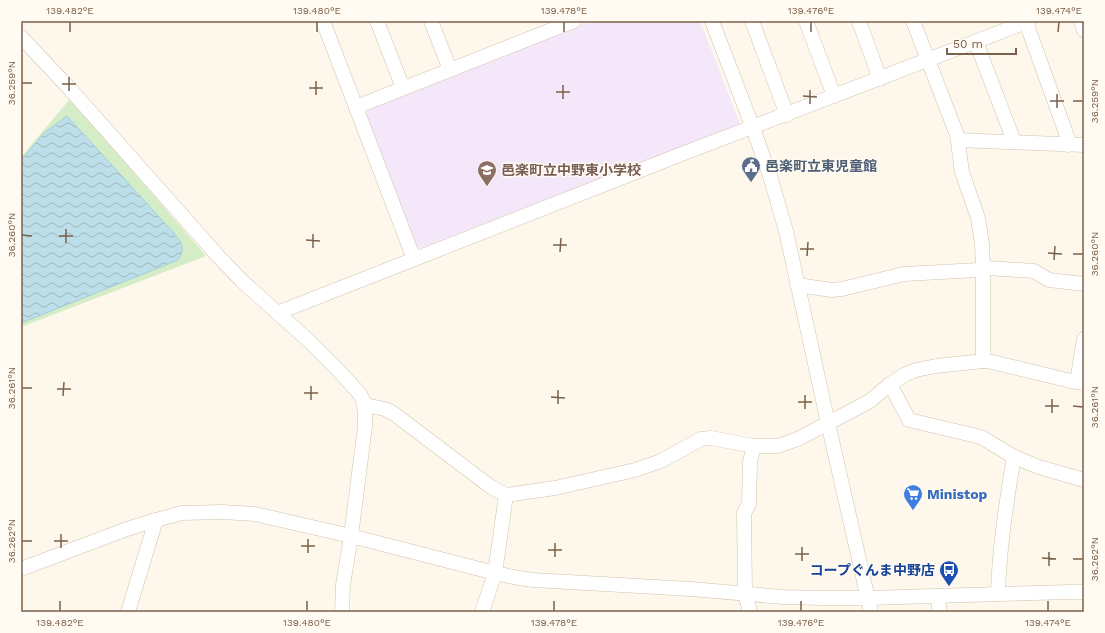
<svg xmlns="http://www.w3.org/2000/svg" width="1105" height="633" font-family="'Work Sans','Noto Sans JP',sans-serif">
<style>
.education{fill:#f5e7fa}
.green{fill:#d4edc7}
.water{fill:url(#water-waves);stroke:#a3cedb}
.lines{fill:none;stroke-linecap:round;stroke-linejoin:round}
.minor-casing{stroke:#d2c1ae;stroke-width:15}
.minor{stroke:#fff;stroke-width:14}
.ticks{fill:none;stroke:#7b604b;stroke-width:1.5}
.labels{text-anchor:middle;stroke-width:3;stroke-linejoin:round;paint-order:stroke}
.service-label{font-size:14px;font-weight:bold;fill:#4e5e75;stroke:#fffbf2;text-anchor:start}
.education-label{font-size:14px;font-weight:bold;fill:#785e54;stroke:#fffbf2;text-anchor:start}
.shop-label{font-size:14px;font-weight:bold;fill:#366cbe;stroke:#fffbf2;text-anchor:start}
.transit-label{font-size:14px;font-weight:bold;fill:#164399;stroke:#fffbf2;text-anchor:end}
.neatline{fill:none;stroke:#7b604b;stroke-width:1.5}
.ticks-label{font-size:10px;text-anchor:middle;fill:#7b604b}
</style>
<defs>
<pattern id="water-waves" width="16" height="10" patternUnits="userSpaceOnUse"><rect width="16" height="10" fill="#bddfe9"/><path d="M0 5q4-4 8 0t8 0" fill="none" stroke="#9fb8bf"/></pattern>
</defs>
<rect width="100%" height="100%" fill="#fdf8eb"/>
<!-- education -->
<path class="education" d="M591 21H700L739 121V126L421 248 416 247 366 116 368 111 369 109Z"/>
<!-- green -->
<path class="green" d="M69 100 85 116 206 256 21 327V157Z"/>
<!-- water -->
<path class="water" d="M67 116 172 231C180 241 187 247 178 260L21 323V160L44 133Z"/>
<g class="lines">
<!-- minor casing -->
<g class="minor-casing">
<g id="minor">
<path d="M323 21 414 259"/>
<path d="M377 21 403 88"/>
<path d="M431 21 450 70"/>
<path d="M712 21 753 128 770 176 786 231 828 423 871 612"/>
<path d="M752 21 787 115"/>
<path d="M806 21 834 96"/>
<path d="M859 21 880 79"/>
<path d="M913 21 957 135 962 172 978 218 982 244 983 269V361"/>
<path d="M1081 21 1084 30"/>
<path d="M1026 22 1068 139V145"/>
<path d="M21 37 70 89 218 256 242 281 309 341 339 371 359 393 363 400 365 414V426L351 536 343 585 342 612"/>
<path d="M976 42 1012 136V142"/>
<path d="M356 107 574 21"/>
<path d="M958 140 1084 145"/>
<path d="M797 285 832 290 842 289 904 274 979 270 987 268 1034 271 1049 280 1084 284"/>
<path d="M277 313 687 152 1029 21"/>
<path d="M1077 382 1084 339"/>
<path d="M890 384 909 420 981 437 1014 457 1039 467 1084 480"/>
<path d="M365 405 385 409 393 413 491 487 506 495 555 488 635 470 661 461 701 439 711 438 754 446H778L798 439 870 401 890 384 906 374 916 370 936 366 983 361H988L1071 381 1084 383"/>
<path d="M21 569 127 529 156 520 182 513 222 512 255 514 351 536 495 573 518 578 533 580 691 589 783 597 821 598H867L1070 592H1084"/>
<path d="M998 594C999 548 1006 503 1014 457"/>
<path d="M937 596 940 612"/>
<path d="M128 612 156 520"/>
<path d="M482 612 495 573 506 495"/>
<path d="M750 612 745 593 744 513 749 504 750 461 754 446"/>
</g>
</g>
<!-- minor -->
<use href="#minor" class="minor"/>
</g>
<!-- ticks -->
<path class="ticks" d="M70 32V22M317 32V22M564 32V22M811 32V22M1058 32 1059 22M22 83H32M62 84H76M309 88H323M69 91V77M556 92H570M316 95V81M803 96 817 97M563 99V85M1050 101H1064M1073 101H1083M810 104V90M1057 108V94M22 235 32 236M59 236H73M306 240 320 241M66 243V229M553 245H567M313 248V234M800 249H814M560 252 561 238M1048 253 1062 254M1073 254H1083M807 256 808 242M1054 260 1055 246M22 388H32M57 389H71M304 393H318M63 396 64 382M551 397 565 398M311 400V386M798 402H812M558 404V390M1045 406H1059M1073 406 1083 407M805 409V395M1052 413V399M22 541H32M54 541H68M301 546H315M61 548V534M548 550H562M308 553V539M795 554H809M555 557V543M1042 558 1056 559M1073 559H1083M802 561V547M1049 566V552M60 611V601M307 611V601M554 611V601M801 611V601M1048 611V601"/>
<!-- icons -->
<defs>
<g id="civic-pin" transform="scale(1)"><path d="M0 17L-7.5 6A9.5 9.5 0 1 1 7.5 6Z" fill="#5c6f8a" stroke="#fffbf2"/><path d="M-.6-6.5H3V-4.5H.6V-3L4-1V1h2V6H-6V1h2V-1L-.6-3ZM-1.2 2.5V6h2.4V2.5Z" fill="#fff"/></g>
<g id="school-pin" transform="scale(1)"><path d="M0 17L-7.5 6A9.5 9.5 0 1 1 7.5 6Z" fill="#8d6e63" stroke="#fffbf2"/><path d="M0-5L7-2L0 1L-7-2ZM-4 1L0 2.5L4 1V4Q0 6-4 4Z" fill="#fff"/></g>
<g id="supermarket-pin" transform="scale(1)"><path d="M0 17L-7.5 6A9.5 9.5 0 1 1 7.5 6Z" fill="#3f7fe0" stroke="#fffbf2"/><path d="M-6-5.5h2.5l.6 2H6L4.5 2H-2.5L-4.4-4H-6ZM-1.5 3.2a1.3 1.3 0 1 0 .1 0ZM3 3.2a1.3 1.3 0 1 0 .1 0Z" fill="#fff"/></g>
<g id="bus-pin" transform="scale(1)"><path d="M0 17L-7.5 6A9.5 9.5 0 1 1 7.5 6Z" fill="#1a4fb4" stroke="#fffbf2"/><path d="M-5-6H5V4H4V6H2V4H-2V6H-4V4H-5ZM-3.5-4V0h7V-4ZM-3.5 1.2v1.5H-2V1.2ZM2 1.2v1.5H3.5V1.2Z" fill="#fff"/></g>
</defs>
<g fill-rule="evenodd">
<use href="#civic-pin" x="751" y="166"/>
<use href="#school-pin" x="487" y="170"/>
<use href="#supermarket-pin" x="913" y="494"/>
<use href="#bus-pin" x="949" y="570"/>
</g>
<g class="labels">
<!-- service labels -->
<g class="service-label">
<text x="765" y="171">邑楽町立東児童館</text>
</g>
<!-- education labels -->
<g class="education-label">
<text x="501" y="175">邑楽町立中野東小学校</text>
</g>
<!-- shop labels -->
<g class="shop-label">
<text x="927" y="499">Ministop</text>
</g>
<!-- transit labels -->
<g class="transit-label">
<text x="935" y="575">コープぐんま中野店</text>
</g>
</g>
<!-- border -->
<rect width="1105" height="633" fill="none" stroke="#fffbf2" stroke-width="44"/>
<!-- scale -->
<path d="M947 48v6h69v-6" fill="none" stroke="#7b604b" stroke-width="2"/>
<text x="953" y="48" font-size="12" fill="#7b604b" stroke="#fffbf2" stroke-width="3" paint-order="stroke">50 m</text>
<rect x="22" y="22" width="1061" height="589" class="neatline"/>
<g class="ticks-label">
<text x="70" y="14">139.482°E</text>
<text x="317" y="14">139.480°E</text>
<text x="564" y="14">139.478°E</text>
<text x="811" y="14">139.476°E</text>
<text x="1059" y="14">139.474°E</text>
<text transform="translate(11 83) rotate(-90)" y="4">36.259°N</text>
<text transform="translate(1094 101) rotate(-90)" y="4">36.259°N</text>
<text transform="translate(11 235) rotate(-90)" y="4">36.260°N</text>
<text transform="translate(1094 254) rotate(-90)" y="4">36.260°N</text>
<text transform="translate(11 388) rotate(-90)" y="4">36.261°N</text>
<text transform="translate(1094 407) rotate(-90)" y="4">36.261°N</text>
<text transform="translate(11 541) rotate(-90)" y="4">36.262°N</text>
<text transform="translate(1094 559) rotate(-90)" y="4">36.262°N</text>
<text x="60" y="626">139.482°E</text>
<text x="307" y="626">139.480°E</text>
<text x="554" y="626">139.478°E</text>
<text x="801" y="626">139.476°E</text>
<text x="1048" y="626">139.474°E</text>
</g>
</svg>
